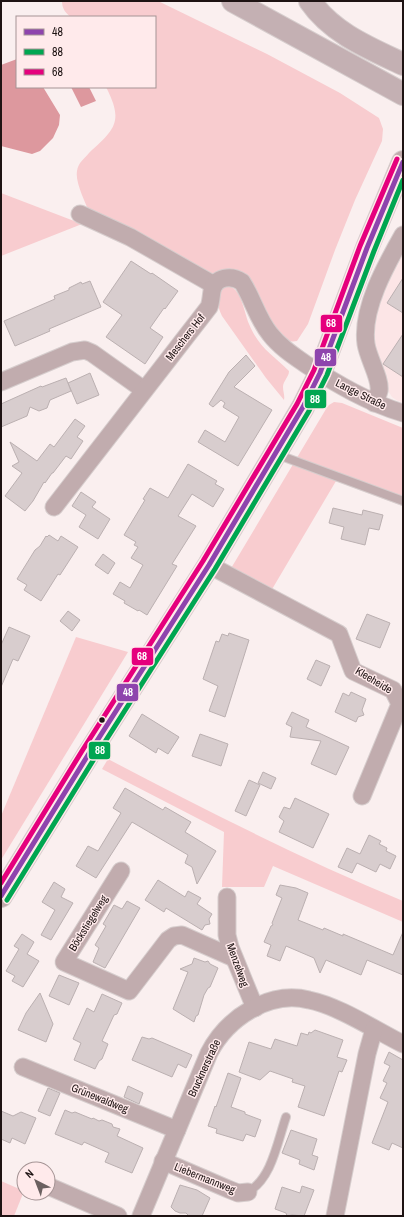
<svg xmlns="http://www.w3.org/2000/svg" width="404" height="1217" font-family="'Archivo Narrow',sans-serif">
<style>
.built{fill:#fce5e6}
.green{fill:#f8cccf}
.water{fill:#dd989e}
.building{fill:#d8cdce;stroke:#bbb0b1}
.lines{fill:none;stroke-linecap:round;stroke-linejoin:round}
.lane-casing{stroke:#d6cdcd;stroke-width:10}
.street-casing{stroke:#d6cdcd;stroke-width:19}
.secondary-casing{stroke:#d6cdcd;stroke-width:24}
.highway-casing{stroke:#d6cdcd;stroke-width:24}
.lane{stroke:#c1acae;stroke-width:8}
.street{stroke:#c1acae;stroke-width:17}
.secondary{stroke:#c0aaac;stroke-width:22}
.highway{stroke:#c4b0b3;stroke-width:22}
.bus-1-casing{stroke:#ffeaeb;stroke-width:8}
.bus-2-casing{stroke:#ffeaeb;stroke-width:8}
.bus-3-casing{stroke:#ffeaeb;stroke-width:8}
.bus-1{stroke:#8e44ad;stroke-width:5}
.bus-2{stroke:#00a651;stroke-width:5}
.bus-3{stroke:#e5007d;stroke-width:5}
.bus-dot{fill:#1e1313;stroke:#ffeaeb;stroke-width:1.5}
.labels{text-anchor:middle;stroke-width:3;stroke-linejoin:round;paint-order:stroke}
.street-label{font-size:11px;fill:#1e1313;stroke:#ffeaeb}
.line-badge{stroke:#ffeaeb;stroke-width:1.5}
.badge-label{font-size:11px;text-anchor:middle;font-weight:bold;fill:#fff}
</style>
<rect width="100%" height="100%" fill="#faefef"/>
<!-- built -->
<path class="built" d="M403 252V403L398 401 392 397 382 381 371 331 381 294Z"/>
<!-- green -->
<g class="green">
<path d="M62 1H158L267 54 340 93 379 118 383 129 382 141 355 200 335 250 308 324 297 341C268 348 259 279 241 272 230 267 219 275 208 275L89 212C85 201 75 182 77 171 78 163 84 159 89 153 115 129 124 122 106 87H155V17H71C65 13 62 8 62 1Z"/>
<path d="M1 193 82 224 1 256Z"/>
<path d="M227 286C241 286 244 312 249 324 259 348 272 354 289 371 289 377 283 381 283 387 283 392 285 395 284 400L266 378 222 316C217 305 216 299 222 288Z"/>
<path d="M334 402 342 403 403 428V506L336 481 271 591 230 570 326 409 329 405Z"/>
<path d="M76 637 128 652 1 860V816Z"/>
<path d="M108 759C205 810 302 859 403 901V922L273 866 264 887H222L224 832 102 769Z"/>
<path d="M1 1181 24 1191 14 1216H1Z"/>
</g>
<!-- water -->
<g class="water">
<path d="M17 59V87H43L60 115 59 125 53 138 40 151 32 154 1 146V65Z"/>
<path d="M71 87H89L96 101 81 107Z"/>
</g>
<!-- building -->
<g class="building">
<path d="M131 261 151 274 152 273 178 291 165 309 164 308 150 328 163 337 145 364 106 337 122 315 103 302Z"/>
<path d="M403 278V313L387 303Z"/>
<path d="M90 281 101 307 49 329 50 331 15 346 4 321 55 299 54 296 69 290V288L81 282 82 284Z"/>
<path d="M403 334V377L383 364Z"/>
<path d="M246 355 255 366 234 387 272 410 238 466 198 442 205 430 225 442 239 417 223 407 225 403 221 400 213 407 209 404 229 372Z"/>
<path d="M90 373 99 395 77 404 68 383Z"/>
<path d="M66 378 71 391 50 400 47 408 39 411 30 407 27 416 1 427V404L41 386 42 387Z"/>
<path d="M75 419 85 426 77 437 83 441 71 459 66 456 53 473H52L45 483 44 482 33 501 25 511 5 496 22 473 12 466 19 462 10 442 37 461 50 444 54 447Z"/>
<path d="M188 464 217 481 215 484 224 489 213 507 192 494 178 516 196 526 172 564 177 566 147 615 139 610 138 611 124 603 125 601 113 594 120 582 130 588 143 565 131 558 138 547 134 545 136 542 124 535 145 500 143 499 150 488 168 498Z"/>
<path d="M81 492 96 502 92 507 110 519 98 539 79 527 86 515 72 506Z"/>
<path d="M333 508 362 515 363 510 383 515 379 530 369 528 365 545 341 539 344 527 329 523Z"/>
<path d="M49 535 58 541 61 536 78 547 60 575 58 574 41 601 24 590 27 585 17 579 35 550 40 546 46 536 47 537Z"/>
<path d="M103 554 115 563 108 574 95 565Z"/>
<path d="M68 611 80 620 72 631 60 621Z"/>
<path d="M367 614 390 623 380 648 356 639Z"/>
<path d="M9 627 30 636 18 661 13 659 1 687V645Z"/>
<path d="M229 633 249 640 225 717 209 711 218 686 203 679 216 641 219 642 222 634 228 636Z"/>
<path d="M316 660 330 666 321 686 307 679Z"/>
<path d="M351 692 366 699 362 710 364 715 358 717 356 722 335 712 343 693 349 696Z"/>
<path d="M292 712 309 720 306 727 349 747 336 775 311 764 321 741 290 737 292 727 286 724Z"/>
<path d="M142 714 179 737 168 754 158 748 156 753 129 736Z"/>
<path d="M200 734 228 744 221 766 192 756Z"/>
<path d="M263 772 276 778 271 789 258 783Z"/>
<path d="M249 780 260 785 246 816 235 811Z"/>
<path d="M125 788 163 810 165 807 191 822 185 832 216 851 197 884 192 867 185 863 188 855 132 822 96 878 76 866 88 846 98 851 121 813 113 808Z"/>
<path d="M295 798 329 814 313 848 279 832 284 821 279 817 284 807 290 809Z"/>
<path d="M369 835 381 841 379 844 387 848 386 851 396 856 390 869 380 864 376 872 357 863 352 873 338 867 347 848 360 854Z"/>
<path d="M158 880 185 897 188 891 201 898 197 904 212 914 209 919 210 924 205 925 202 930 166 908 164 912 145 900Z"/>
<path d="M54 882 65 889 61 897 73 903 51 940 41 935 55 910 42 902Z"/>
<path d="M280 885 296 888 308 893 298 920 323 930 324 928 343 936V934L393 955 403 932V975L367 960 361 975 326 960 320 973 314 958 286 946 280 961 267 956 271 945 264 942 271 926 273 925 272 923 282 898 276 895Z"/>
<path d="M127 901 140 908 105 968 93 962 99 948 95 945 106 926 103 924 114 905 122 909Z"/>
<path d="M22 934 34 942 27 954 39 961 23 987 12 981 15 976 6 971 19 949 14 946Z"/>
<path d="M194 958 205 962 208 961 210 964 218 968 210 987 208 988 204 995 198 1015 196 1016 194 1022 173 1009 188 972 180 969 192 964Z"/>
<path d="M59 975 79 983 69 1005 49 996Z"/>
<path d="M40 993 53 1024 46 1042 18 1030 26 1013Z"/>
<path d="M102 994 122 1003 117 1014 114 1015 102 1041 108 1044 102 1059 99 1061 95 1069 74 1060 81 1043 73 1039 87 1008 94 1012Z"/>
<path d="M315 1030 343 1040 337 1057 347 1060 342 1072 339 1071 324 1116 298 1107 305 1086 292 1082 293 1079 270 1071 260 1080 239 1072 249 1042 271 1049 275 1039 297 1046 301 1033 308 1035 309 1032 311 1033Z"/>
<path d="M142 1037 149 1039 152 1038 192 1055 186 1068 178 1064 172 1077 132 1060Z"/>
<path d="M389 1052 403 1060V1148L392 1143 389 1150 372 1143 388 1102 380 1098 387 1083 383 1081 390 1066 384 1063Z"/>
<path d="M228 1073 241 1078 231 1107 245 1112V1114L261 1120 255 1137 246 1134 243 1141 216 1133 217 1129 208 1126 215 1106 216 1107Z"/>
<path d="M128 1086 143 1093 139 1104 124 1097Z"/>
<path d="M48 1088 60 1093 50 1116 38 1111Z"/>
<path d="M65 1110 72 1113 75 1112 92 1119 93 1118 99 1121 102 1120 112 1124 113 1127 120 1129 117 1136 143 1148 132 1173 105 1162 109 1153 84 1142 82 1145 55 1134Z"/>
<path d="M1 1111 13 1116 21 1112 36 1118 25 1144 12 1138 10 1143 1 1139Z"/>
<path d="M291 1130 317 1139 312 1155 318 1157 314 1170 299 1164 300 1160 282 1153Z"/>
<path d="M180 1185 197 1190 210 1198 202 1216H189L186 1213H180L175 1211 171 1207Z"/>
<path d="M302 1186 314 1190 304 1216 292 1215 287 1216 286 1213 275 1209 282 1187 300 1193Z"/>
</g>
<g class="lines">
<!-- lane casing -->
<g class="lane-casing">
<g id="lane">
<path d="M276 454 403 501"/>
<path d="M248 1192C272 1178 277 1143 286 1117"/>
</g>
</g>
<!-- street casing -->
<g class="street-casing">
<g id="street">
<path d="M80 214 130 237 214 285"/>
<path d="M1 382 72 352 85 350 92 353 144 390"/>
<path d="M374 403C376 399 378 395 379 391 381 379 368 358 366 344 361 309 386 265 403 235"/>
<path d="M54 507 209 307C211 302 211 297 212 291 215 276 232 275 242 282 253 299 257 318 270 334 280 347 294 356 307 365 337 384 369 403 403 413"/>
<path d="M209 565 339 634 353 671 393 690 400 704 362 796"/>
<path d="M121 871 64 962 129 991 168 940 174 936 182 935 234 958"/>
<path d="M227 897V935L230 947 255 1008"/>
<path d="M23 1067 177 1130"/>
<path d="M163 1161 228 1189 238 1193 248 1192"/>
<path d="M48 1186 118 1216"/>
<path d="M141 1216 209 1053C227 1018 269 990 309 1000 339 1006 375 1030 403 1044"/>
<path d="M335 1216 367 1054 374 1029"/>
</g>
</g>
<!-- secondary casing -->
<g class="secondary-casing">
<path id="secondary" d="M1 896 88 755 209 565 303 407 320 373 367 248 403 162"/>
</g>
<!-- highway casing -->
<g class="highway-casing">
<g id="highway">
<path d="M233 1 403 94"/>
<path d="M310 1C332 33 369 48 403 64"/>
</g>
</g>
<!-- lane -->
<use href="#lane" class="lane"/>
<!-- street -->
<use href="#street" class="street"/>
<!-- secondary -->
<use href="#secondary" class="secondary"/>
<!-- highway -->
<use href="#highway" class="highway"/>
<!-- bus-1 casing -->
<g class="bus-1-casing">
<path id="bus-1" d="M1 896 88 755 209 565 303 407 320 373 367 248 403 162"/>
</g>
<!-- bus-2 casing -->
<g class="bus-2-casing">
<path id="bus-2" d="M7 900 94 759 215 569 309 411 327 375 374 251 403 180"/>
</g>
<!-- bus-3 casing -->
<g class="bus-3-casing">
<path id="bus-3" d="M1 883 82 751 203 561 297 404 314 370 360 246 397 159"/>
</g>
<!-- bus-1 -->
<use href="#bus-1" class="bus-1"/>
<!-- bus-2 -->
<use href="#bus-2" class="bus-2"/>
<!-- bus-3 -->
<use href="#bus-3" class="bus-3"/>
</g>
<!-- markers -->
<circle class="bus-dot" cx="102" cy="720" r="3.5"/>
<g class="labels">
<!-- street labels -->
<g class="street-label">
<text transform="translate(185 337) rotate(-52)" y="4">Meschers Hof</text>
<text transform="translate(361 394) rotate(26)" y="4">Lange Straße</text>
<text transform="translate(374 680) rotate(31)" y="4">Kleeheide</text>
<text transform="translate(88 923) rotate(-58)" y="4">Böckstiegelweg</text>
<text transform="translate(238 965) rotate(70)" y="4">Menzelweg</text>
<text transform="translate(204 1068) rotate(-65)" y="4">Brucknerstraße</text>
<text transform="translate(100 1098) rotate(22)" y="4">Grünewaldweg</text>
<text transform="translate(205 1178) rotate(22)" y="4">Liebermannweg</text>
</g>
</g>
<g class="line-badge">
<rect x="320" y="314" width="23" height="19" rx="4" fill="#e5007d"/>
<rect x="314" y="348" width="23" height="19" rx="4" fill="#8e44ad"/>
<rect x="304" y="389" width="23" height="20" rx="4" fill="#00a651"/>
<rect x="131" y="647" width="23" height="19" rx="4" fill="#e5007d"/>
<rect x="116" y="683" width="23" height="19" rx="4" fill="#8e44ad"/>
<rect x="88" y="741" width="23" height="19" rx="4" fill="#00a651"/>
</g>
<g class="badge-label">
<text x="331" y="327">68</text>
<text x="326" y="361">48</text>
<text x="315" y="403">88</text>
<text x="142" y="660">68</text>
<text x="128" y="696">48</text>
<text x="100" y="754">88</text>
</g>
<!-- border -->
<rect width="404" height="1217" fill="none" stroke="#1e1313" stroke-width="4"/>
<!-- legend -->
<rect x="16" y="16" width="140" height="72" fill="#ffeaeb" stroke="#a59495"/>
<rect x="24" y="29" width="20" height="6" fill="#8e44ad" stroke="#a59495"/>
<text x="52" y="36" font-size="12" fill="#1e1313">48</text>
<rect x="24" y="49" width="20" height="6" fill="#00a651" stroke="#a59495"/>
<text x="52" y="56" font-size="12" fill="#1e1313">88</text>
<rect x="24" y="69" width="20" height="6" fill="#e5007d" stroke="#a59495"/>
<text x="52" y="76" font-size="12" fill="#1e1313">68</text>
<!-- north arrow -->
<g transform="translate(36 1181) rotate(318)"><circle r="19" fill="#ffeaeb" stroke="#a59495"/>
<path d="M0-3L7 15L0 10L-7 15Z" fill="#6b6060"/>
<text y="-6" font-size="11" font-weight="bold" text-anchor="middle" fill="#1e1313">N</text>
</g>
</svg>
